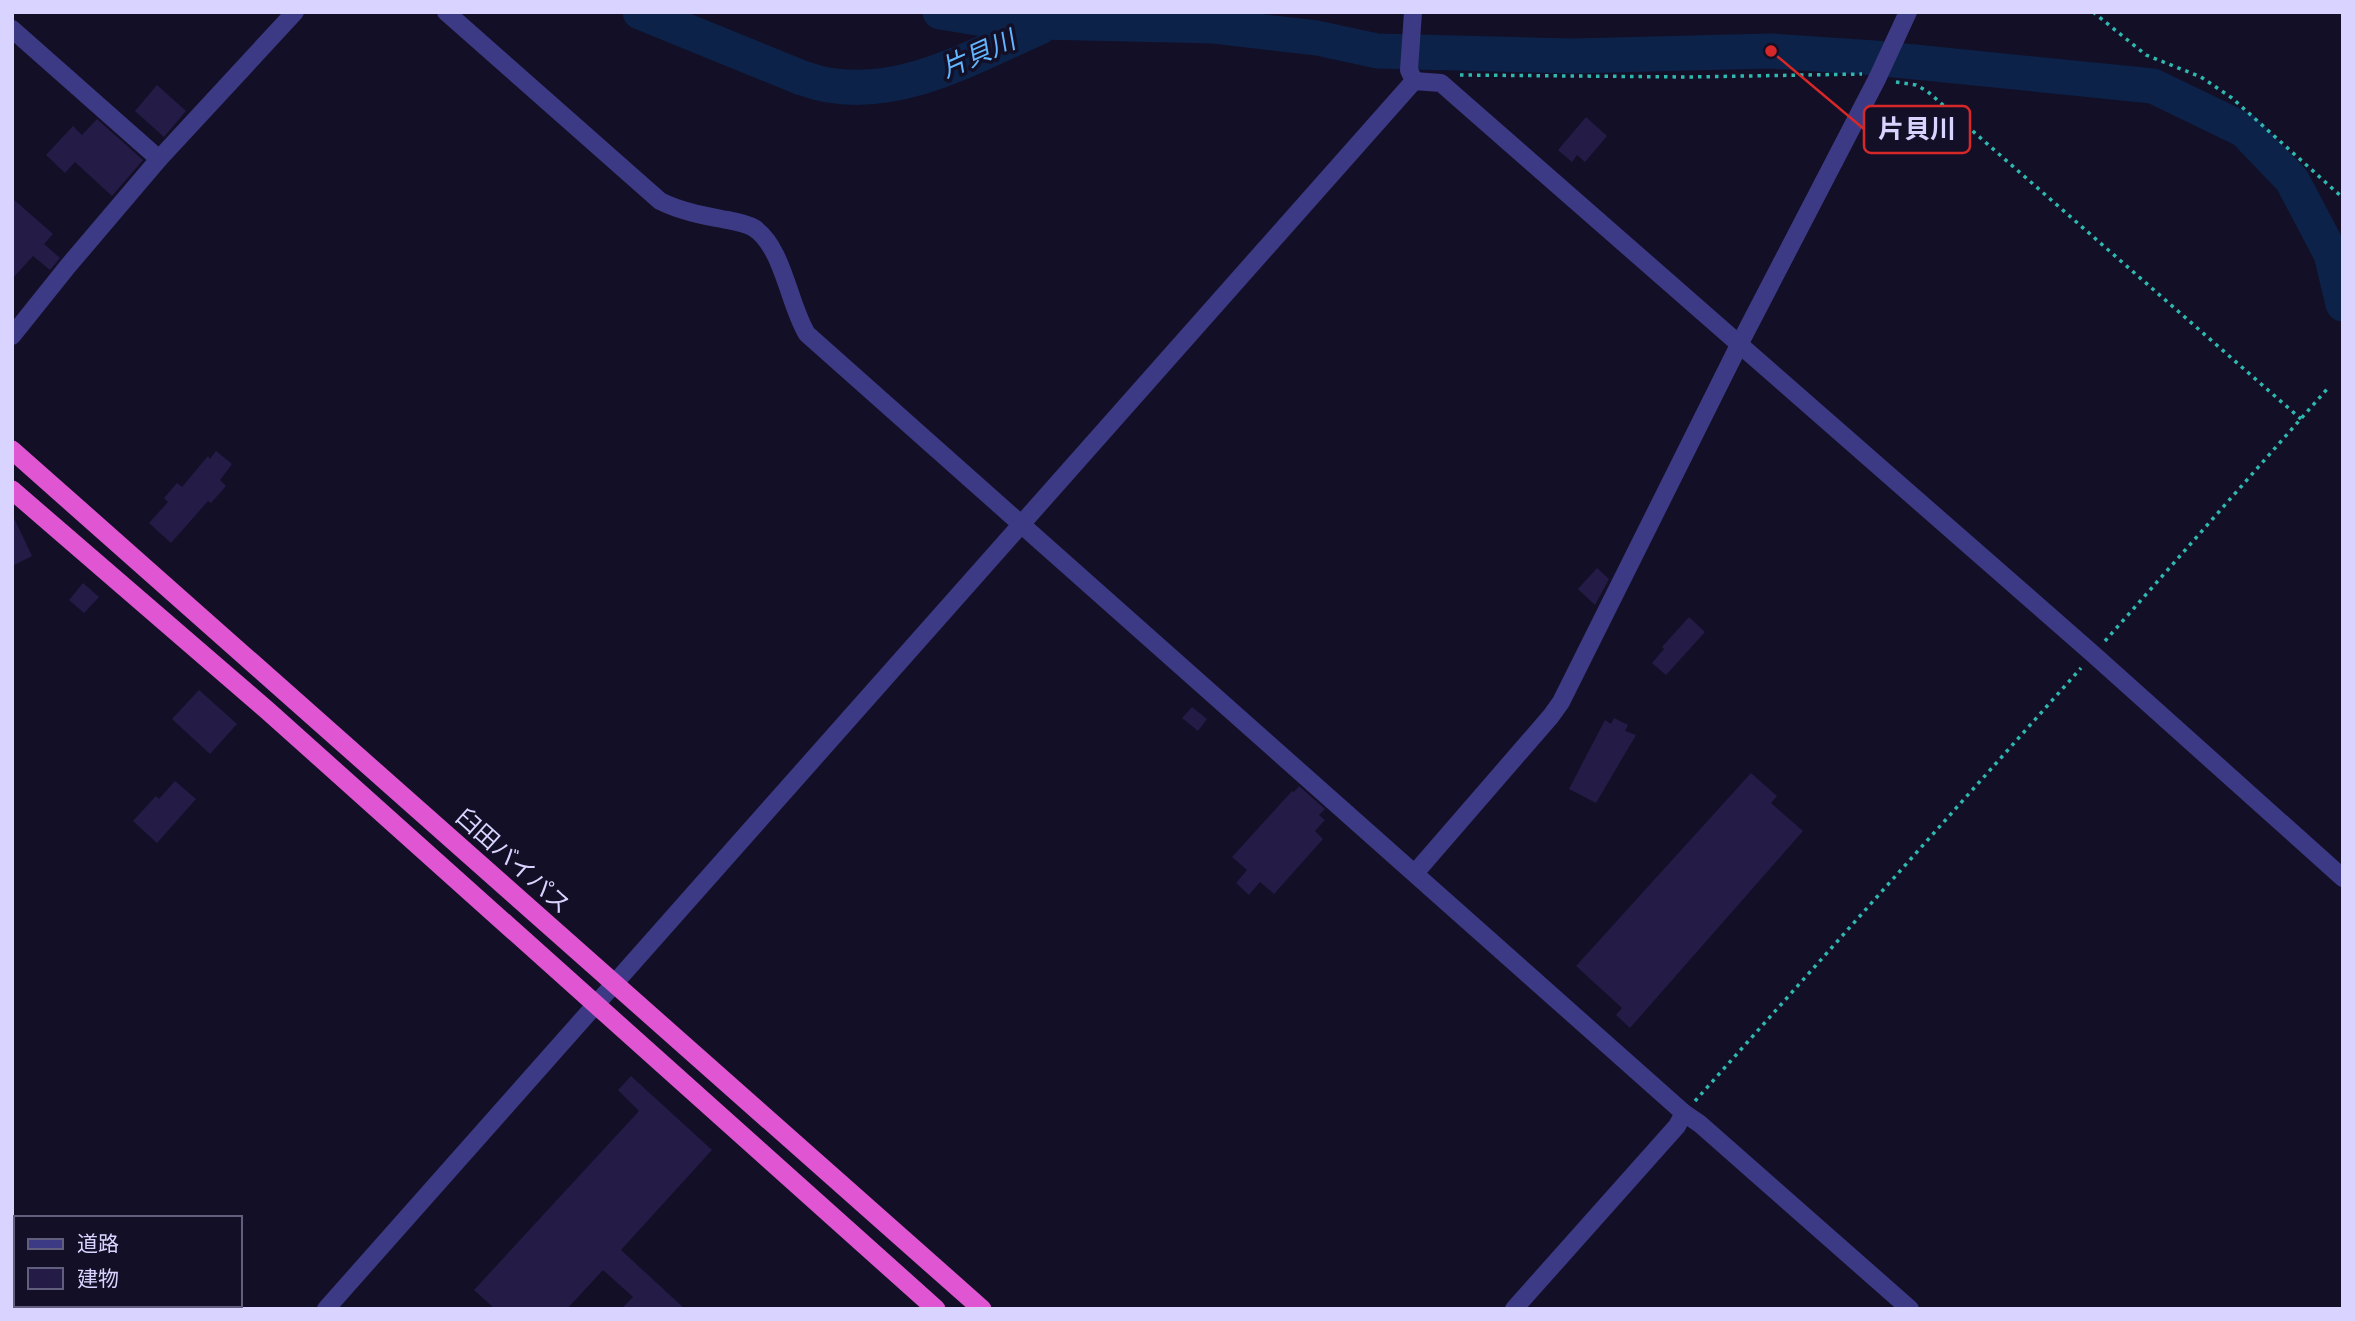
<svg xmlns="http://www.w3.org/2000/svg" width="2355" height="1321" font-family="Roboto,'Noto Sans JP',sans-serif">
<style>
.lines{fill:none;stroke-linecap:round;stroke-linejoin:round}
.river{stroke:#0c2248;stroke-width:35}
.building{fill:#241b47}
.path{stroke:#2fb8b0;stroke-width:3.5;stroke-dasharray:3.5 5;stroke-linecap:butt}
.minor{stroke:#3d3a85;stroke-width:18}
.trunk{stroke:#e055d1;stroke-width:19}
.labels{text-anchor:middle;stroke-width:7;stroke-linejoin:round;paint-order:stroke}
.street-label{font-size:24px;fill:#d9d4ff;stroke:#130f26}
.water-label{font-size:26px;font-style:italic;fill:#62b6ff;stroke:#130f26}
.leader{fill:none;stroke:#d62828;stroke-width:2.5}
.callout-dot{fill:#d62828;stroke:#130f26;stroke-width:2.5}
.callout{fill:#130f26;stroke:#d62828;stroke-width:2.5}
.callout-label{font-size:26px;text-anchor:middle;font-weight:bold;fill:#d9d4ff}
</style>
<rect width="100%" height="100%" fill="#130f26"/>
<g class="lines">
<!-- river -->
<g class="river">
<path d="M640 12 802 78C810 80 819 84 828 85 903 98 974 56 1040 27"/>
<path d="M940 12 996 21 1214 26 1317 38 1377 51 1572 56 1771 51 1875 58 2153 86 2244 130 2292 180 2331 254 2343 304"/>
</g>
</g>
<!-- building -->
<g class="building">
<path d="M157 85 186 111 164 137 135 111Z"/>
<path d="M1586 117 1607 136 1585 162 1577 155 1572 162 1558 150Z"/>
<path d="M97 119 143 160 112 196 75 162 65 173 46 155 73 126 82 135Z"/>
<path d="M12 198 53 234 44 244 60 258 50 270 33 256 12 279Z"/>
<path d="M216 451 232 464 220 480 226 486 211 503 208 501 171 543 149 523 168 502 164 498 177 483 182 487 208 456 210 459Z"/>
<path d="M12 514 32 556 12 566Z"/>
<path d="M1597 568 1609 579 1595 605 1578 589Z"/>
<path d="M83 583 99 597 84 613 69 600Z"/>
<path d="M1689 617 1705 632 1666 675 1652 663 1664 649 1662 647Z"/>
<path d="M199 690 237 724 210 754 172 719Z"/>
<path d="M1192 707 1207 719 1198 731 1182 718Z"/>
<path d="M1614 718 1628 725 1625 731 1636 735 1596 803 1569 789 1605 720 1611 724Z"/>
<path d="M1751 773 1777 796 1771 803 1803 831 1630 1028 1616 1015 1622 1008 1576 966Z"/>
<path d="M175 781 196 799 157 843 133 821 156 796 159 799Z"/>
<path d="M1299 786 1325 809 1319 815 1325 820 1315 831 1323 839 1274 894 1260 882 1249 895 1236 883 1247 870 1232 857 1292 791 1294 792Z"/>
<path d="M631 1076 712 1150 621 1250 685 1309H621L633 1297 603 1270 567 1309H495L474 1290 639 1111 618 1090Z"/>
</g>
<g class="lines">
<!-- path -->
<g class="path">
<path d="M2093 12 2146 55 2201 77 2232 98 2343 198"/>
<path d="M1460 75 1690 77 1862 74"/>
<path d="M1896 82 1916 85 1927 91 2301 419"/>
<path d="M2105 641 2328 388"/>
<path d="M1695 1101 2081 668"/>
</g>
<!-- minor -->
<g class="minor">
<path d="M446 12 660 201C680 211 701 215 722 219 732 221 746 223 754 228 783 247 789 305 807 334L1684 1113 1700 1124 1910 1309"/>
<path d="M1413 12 1409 70 1414 81"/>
<path d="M12 29 159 159"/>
<path d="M12 336 68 266 159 159 295 12"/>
<path d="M1415 873 1551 716 1561 702 1740 343 1877 79 1908 12"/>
<path d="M18 1305 22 1309"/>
<path d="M326 1309 1414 81 1441 83 2093 654 2343 878"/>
<path d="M1514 1309 1677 1126 1684 1113"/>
</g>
<!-- trunk -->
<g class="trunk">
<path d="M12 450 982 1309"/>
<path d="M12 490 268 711 936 1309"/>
</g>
</g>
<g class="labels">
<!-- street labels -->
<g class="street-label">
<text transform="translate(513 861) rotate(42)" y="8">臼田バイパス</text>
</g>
<!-- water labels -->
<g class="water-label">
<text transform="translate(978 54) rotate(-24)" y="9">片貝川</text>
</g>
</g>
<!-- callouts -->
<path class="leader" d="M1771 51L1864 129"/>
<circle class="callout-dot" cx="1771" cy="51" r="7"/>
<rect class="callout" x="1864" y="106" width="106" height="47" rx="7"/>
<g class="callout-label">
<text x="1917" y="138">片貝川</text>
</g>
<!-- border -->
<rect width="2355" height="1321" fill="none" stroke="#d9d4ff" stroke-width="28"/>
<!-- legend -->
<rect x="14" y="1216" width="228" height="91" fill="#130f26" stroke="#625e7d" stroke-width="2"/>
<rect x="28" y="1239" width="35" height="10" fill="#3d3a85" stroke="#625e7d" stroke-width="2"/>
<text x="77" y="1251" font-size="21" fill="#d9d4ff">道路</text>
<rect x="28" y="1268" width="35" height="21" fill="#241b47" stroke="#625e7d" stroke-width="2"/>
<text x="77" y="1286" font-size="21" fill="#d9d4ff">建物</text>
</svg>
